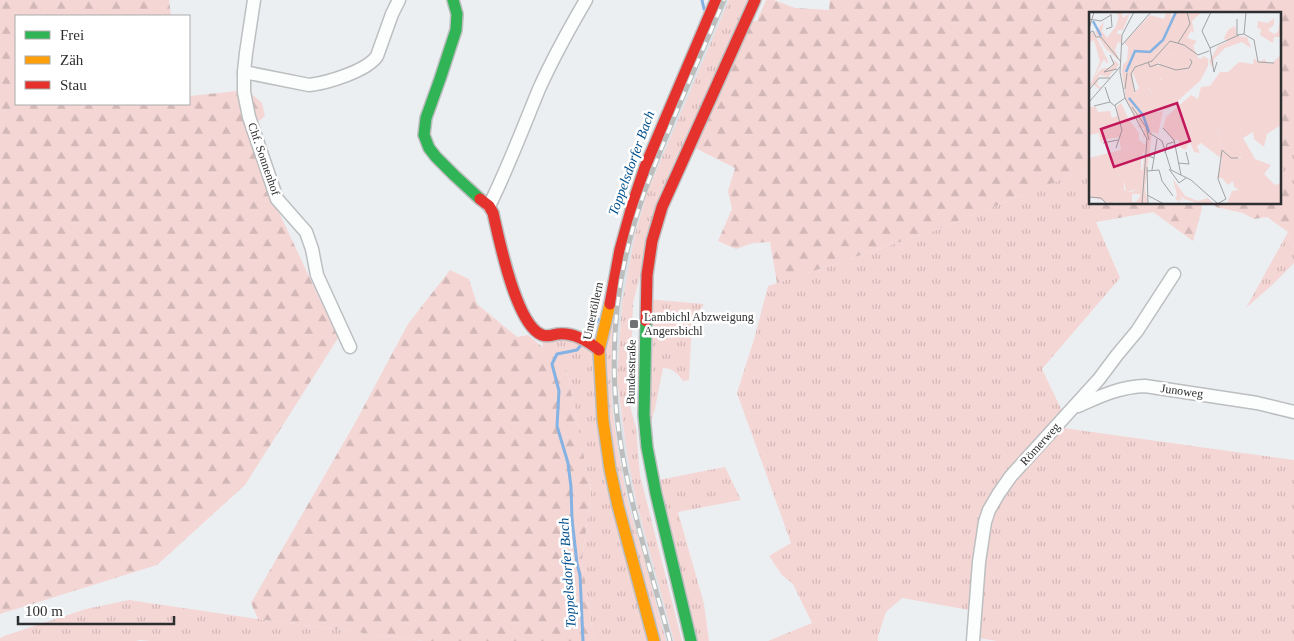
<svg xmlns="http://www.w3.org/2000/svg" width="1294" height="641" font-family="Georgia,serif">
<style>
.built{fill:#dbe2e8}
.grass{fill:url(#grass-tufts)}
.forest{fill:url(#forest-firs)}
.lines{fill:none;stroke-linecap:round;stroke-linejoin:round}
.stream{stroke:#83b2e3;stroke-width:3}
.street-casing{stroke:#bcbec0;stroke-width:15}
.fast-casing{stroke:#bcbec0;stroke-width:14}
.slow-casing{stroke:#bcbec0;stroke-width:14}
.jam-casing{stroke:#bcbec0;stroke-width:14}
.street{stroke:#fcfdfd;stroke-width:12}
.fast{stroke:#30b455;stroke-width:11}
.slow{stroke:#ff9f0a;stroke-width:11}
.jam{stroke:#e5322d;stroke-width:11}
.rail-casing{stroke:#bcbebe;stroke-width:5}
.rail{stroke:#fff;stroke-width:3;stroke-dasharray:9;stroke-linecap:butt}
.poi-dot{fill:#707274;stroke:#fff;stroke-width:2}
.labels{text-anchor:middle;stroke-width:5;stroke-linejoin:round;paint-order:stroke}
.street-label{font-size:12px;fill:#2d2e30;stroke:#fff}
.poi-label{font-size:12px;fill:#2d2e30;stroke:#fff;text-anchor:start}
.water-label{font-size:14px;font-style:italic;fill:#01508e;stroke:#fff}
.inset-river{fill:none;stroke:#83b2e3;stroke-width:2.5}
.inset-road{fill:none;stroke:#a0a2a4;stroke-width:1}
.view{fill:#c2185b;fill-opacity:0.15;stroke:#c2185b;stroke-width:2.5}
.inset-edge{fill:none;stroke:#2d2e30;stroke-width:2.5}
</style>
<defs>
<pattern id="grass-tufts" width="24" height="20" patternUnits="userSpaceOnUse" patternTransform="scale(1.25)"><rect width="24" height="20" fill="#f4d6d5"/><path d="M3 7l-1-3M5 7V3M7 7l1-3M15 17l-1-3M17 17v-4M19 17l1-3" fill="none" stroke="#d2b8b7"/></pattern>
<pattern id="forest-firs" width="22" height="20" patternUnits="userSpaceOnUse" patternTransform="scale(1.25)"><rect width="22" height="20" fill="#f4d6d5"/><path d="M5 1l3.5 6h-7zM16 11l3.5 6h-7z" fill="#d2b8b7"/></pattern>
</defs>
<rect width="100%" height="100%" fill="#eceff2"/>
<!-- built -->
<path class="built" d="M716 0H729L648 190 635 234 622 303 617 379 620 407 627 455 637 505 674 641H666L645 561 629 507 619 457 612 406 611 380 614 310 620 250Z"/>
<!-- grass -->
<g class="grass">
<path d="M729 0H747L640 276 633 303 632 335 628 349 627 368 628 398 636 428 640 475 682 641H674L637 505 627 455 617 379 622 303 635 234 648 190Z"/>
<path d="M1280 146 1294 148V186L1280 182Z"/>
<path d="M1090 168V204H1110H1107L1096 222 1120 278 1042 369 1065 417 1056 427 1294 460V641H997L973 637 975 611 902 598 886 612 878 636V641H768L812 623 793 584 782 575 769 556 791 543 737 393 755 336 768 286 936 230Z"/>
<path d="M1288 232 1294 248V263L1271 286 1246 308Z"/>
<path d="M646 299 704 304 692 325 689 380 683 381C678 374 673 368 663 368L655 409 646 436Z"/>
<path d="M614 310 611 380 612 406 619 457 629 507 645 561 666 641H594L582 560 591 492 566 367 543 348 541 335 592 343Z"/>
<path d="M725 467 741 500 678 512 704 604 709 641H691L653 481Z"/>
<path d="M129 600 258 619 424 641H151L140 640 136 641H0V638L4 636 86 609Z"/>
</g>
<!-- forest -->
<g class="forest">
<path d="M0 0H169L171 16H16V104H189V96L247 90 262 103 265 116 255 124 269 191 338 338 245 485 157 565 0 614Z"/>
<path d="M766 0H774L795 8 829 10 830 0H1294V148L1280 146V14H1090V168L936 230 777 283 770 242 753 243 736 249 718 241 732 209 728 191 735 168 701 151 690 144 745 21H757Z"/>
<path d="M1280 182 1294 186V248L1288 232 1267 217 1254 219 1243 213 1216 207 1214 204H1280Z"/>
<path d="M1110 204H1201L1202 209 1193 241 1153 212 1096 222 1095 207Z"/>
<path d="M450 270 469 279 477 304 517 337 528 335 566 367 591 492 582 560 594 641H424L258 619 251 603 355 423 408 324Z"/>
</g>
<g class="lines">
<!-- stream -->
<g class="stream">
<path d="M702 0 704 9"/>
<path d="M589 335 598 319"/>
<path d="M581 345 577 350 557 354 552 364 559 391 557 426 568 463 571 487 572 519 577 564 580 575 583 641"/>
</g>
<!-- street casing -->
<g class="street-casing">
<g id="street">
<path d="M254 0 246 53 244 72V92L249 117 277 199 306 232 312 249 317 275 350 347"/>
<path d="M244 72 309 85C327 83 367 71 377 56L392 14 399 0"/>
<path d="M489 206C508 168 523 128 539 89 553 58 569 29 586 0"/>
<path d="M1078 406C1101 396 1119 387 1145 386L1257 403 1294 412"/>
<path d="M973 641 979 562 985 522 989 510 999 493 1011 476 1099 379 1117 355 1137 331 1174 274"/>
</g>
</g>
<!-- fast casing -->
<g class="fast-casing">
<g id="fast">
<path d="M453 0 457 14 456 30 440 79 426 118 424 135 429 148 436 157 454 175 480 199"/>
<path d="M646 321 644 415 647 447 656 494 691 641"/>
</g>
</g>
<!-- slow casing -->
<g class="slow-casing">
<path id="slow" d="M610 304 599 350 603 420 610 469 618 506 654 641"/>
</g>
<!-- jam casing -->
<g class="jam-casing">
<g id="jam">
<path d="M480 199 489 206 493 213C499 239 516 325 542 335 547 337 553 335 557 334 573 332 587 340 599 350"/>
<path d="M610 304 620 250 633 203 645 167 716 0"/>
<path d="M646 321 647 275 652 241 662 207 755 0"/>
</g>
</g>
<!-- street -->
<use href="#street" class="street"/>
<!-- fast -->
<use href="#fast" class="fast"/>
<!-- slow -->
<use href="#slow" class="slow"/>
<!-- jam -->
<use href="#jam" class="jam"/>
<!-- rail casing -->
<g class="rail-casing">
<path id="rail" d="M670 641C648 560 619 473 615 390 612 340 617 288 630 239 637 211 647 184 658 157 679 104 702 52 724 0"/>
</g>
<!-- rail -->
<use href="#rail" class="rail"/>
</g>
<!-- markers -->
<rect class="poi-dot" x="629" y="319" width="10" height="10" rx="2.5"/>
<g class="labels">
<!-- street labels -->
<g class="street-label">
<text transform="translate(264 159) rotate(71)" y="4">Chf. Sonnenhof</text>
<text transform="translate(593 311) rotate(-78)" y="4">Untertöllern</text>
<text transform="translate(631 372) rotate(-89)" y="4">Bundesstraße</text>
<text transform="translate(1182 391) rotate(8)" y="4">Junoweg</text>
<text transform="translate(1040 444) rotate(-48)" y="4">Römerweg</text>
</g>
<!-- poi labels -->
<g class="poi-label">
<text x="644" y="321">Lambichl Abzweigung<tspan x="644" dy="14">Angersbichl</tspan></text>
</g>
<!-- water labels -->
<g class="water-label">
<text transform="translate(631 163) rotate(-70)" y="5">Toppelsdorfer Bach</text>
<text transform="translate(567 573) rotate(-94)" y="5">Toppelsdorfer Bach</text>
</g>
</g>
<!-- overview -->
<g transform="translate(1089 12)">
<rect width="192" height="192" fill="#eceff2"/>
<path d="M80 41 86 44 83 48 105 42 106 45 100 56 80 74 72 66 66 87 58 72 59 66ZM39 48H42L41 55 35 60 43 59 46 87 42 85 48 99 80 94 111 69 81 96 54 102 63 120 56 176 59 192 22 190 26 163 35 162V178L42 180 49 177 52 182H43V190H47L51 185 57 124 54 125 55 116 48 115 51 112 46 105 41 109 50 121V128L25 146H0L32 138 30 125 14 128 12 132 10 121 0 123V95H7L9 100 21 99 23 106 28 104V94L32 91 39 106 45 103 37 87 33 60 34 52ZM128 115 139 116 141 125 153 144 146 148 139 144 132 133Z" fill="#f4d6d5"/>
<path d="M26 0 33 1 34 6 41 1 34 18H29L28 22H32V31L29 30 26 38 31 49 17 37 6 20 15 10 13 19 18 26 27 14 30 4ZM78 0H82L81 6 86 0H113L103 9 105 21 102 19 98 26 108 29 104 34 109 46 113 47 114 44 119 47V54L111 69 80 94 51 101 39 86 50 76 43 59 37 60 42 48H38L39 35 35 31 61 3 75 7ZM80 41 86 44 82 48 101 47 104 42 106 45 100 56 80 74 75 63 69 73 63 75 66 87 60 77 59 66 70 58 68 52 76 49ZM185 6V13L179 18 185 22 189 20 191 9 193 25H185L184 31 171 23 172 17 168 16 169 9 179 11ZM146 14 148 24 158 25 162 36 153 30 136 36 125 47 123 56 120 49 124 43 129 34 138 30 135 26 139 18ZM5 20 19 49 18 52 15 47 5 66 12 57 23 55 25 48 30 53 19 65 10 63 8 73 13 76 10 77 4 72 0 76 11 50 5 28 0 31V22ZM192 43V118L190 114 178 122 175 135 165 127 164 120 154 126 166 147 182 153 175 162 186 173 192 171V192H140L138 191 143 179 150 178 145 175 144 169 139 173 133 166H128L133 147 112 131 108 134 111 141 105 140 101 130 96 138 91 135 89 127 85 129 74 116 77 105 102 83 109 87 112 75 121 74 131 60H139L150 50 164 52 165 46 169 50 176 47 178 51H183ZM128 116H139L142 136 146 135 153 145 146 148 139 144 132 133ZM74 99 69 122 60 119 53 102ZM50 128 58 134 52 145V158H56L52 182 49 177 37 180 34 162 26 163 27 183 24 192 0 184V146H25ZM84 167 96 184 109 189 119 186 124 191H108L95 187 91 183 94 189 90 187 91 191 86 186 88 183Z" fill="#f4d6d5" fill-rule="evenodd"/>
<path class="inset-river" d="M4 9 12 24M37 60 46 39 61 40 74 28 87 0M40 86 54 103 60 120"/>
<path class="inset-road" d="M45 0 33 23 31 60 36 86 58 127 53 192M0 7 12 9 22 3M148 7V23L155 22 165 28 169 50 185 51M0 17 5 0M17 17 23 15 22 2M0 21 4 19 7 25H12L32 50M155 22 157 0M89 31 101 12 98 0M33 33 62 0M121 36 113 19 122 0M21 43 25 52 15 60 28 57M59 50 61 55 69 52 87 58 100 56 103 50 101 47M128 50 125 60 121 36 150 23M42 62 46 55 63 49 81 29 95 33 109 43 120 39M42 62 46 80M16 75 21 90 26 94M36 77 38 61M0 78 10 66H21M0 90 31 55M5 94 21 90M43 95 57 115 60 128M74 116 85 128 92 163M59 120 73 129 82 158 102 168 128 191M0 124V146M14 131 29 128M27 136 33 118 26 93 36 86M133 138 142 146H149M76 141 78 132 85 130M59 144 65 146 63 158M65 146 68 127M89 151 100 152 97 140M58 155 59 192M80 157 90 171 97 166M58 159 70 158 73 169 84 184M58 183 75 192M0 185 12 186 18 192M128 192 137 187 129 167 133 138"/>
<path class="view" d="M88 91 101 129 25 155 12 117Z"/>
<rect width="192" height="192" class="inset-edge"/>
</g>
<!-- legend -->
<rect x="15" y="15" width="175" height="90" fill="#ffffff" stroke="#ababac"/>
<rect x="25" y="31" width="25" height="8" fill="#30b455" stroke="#ababac"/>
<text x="60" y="40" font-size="15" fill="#2d2e30">Frei</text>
<rect x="25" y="56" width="25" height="8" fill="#ff9f0a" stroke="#ababac"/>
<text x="60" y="65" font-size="15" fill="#2d2e30">Zäh</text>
<rect x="25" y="81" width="25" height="8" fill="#e5322d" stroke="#ababac"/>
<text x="60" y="90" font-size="15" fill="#2d2e30">Stau</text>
<!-- scale -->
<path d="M18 616v8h156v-8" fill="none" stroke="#2d2e30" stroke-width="2.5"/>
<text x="25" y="616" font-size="15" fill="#2d2e30" stroke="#ffffff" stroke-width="4" paint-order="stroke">100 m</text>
</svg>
